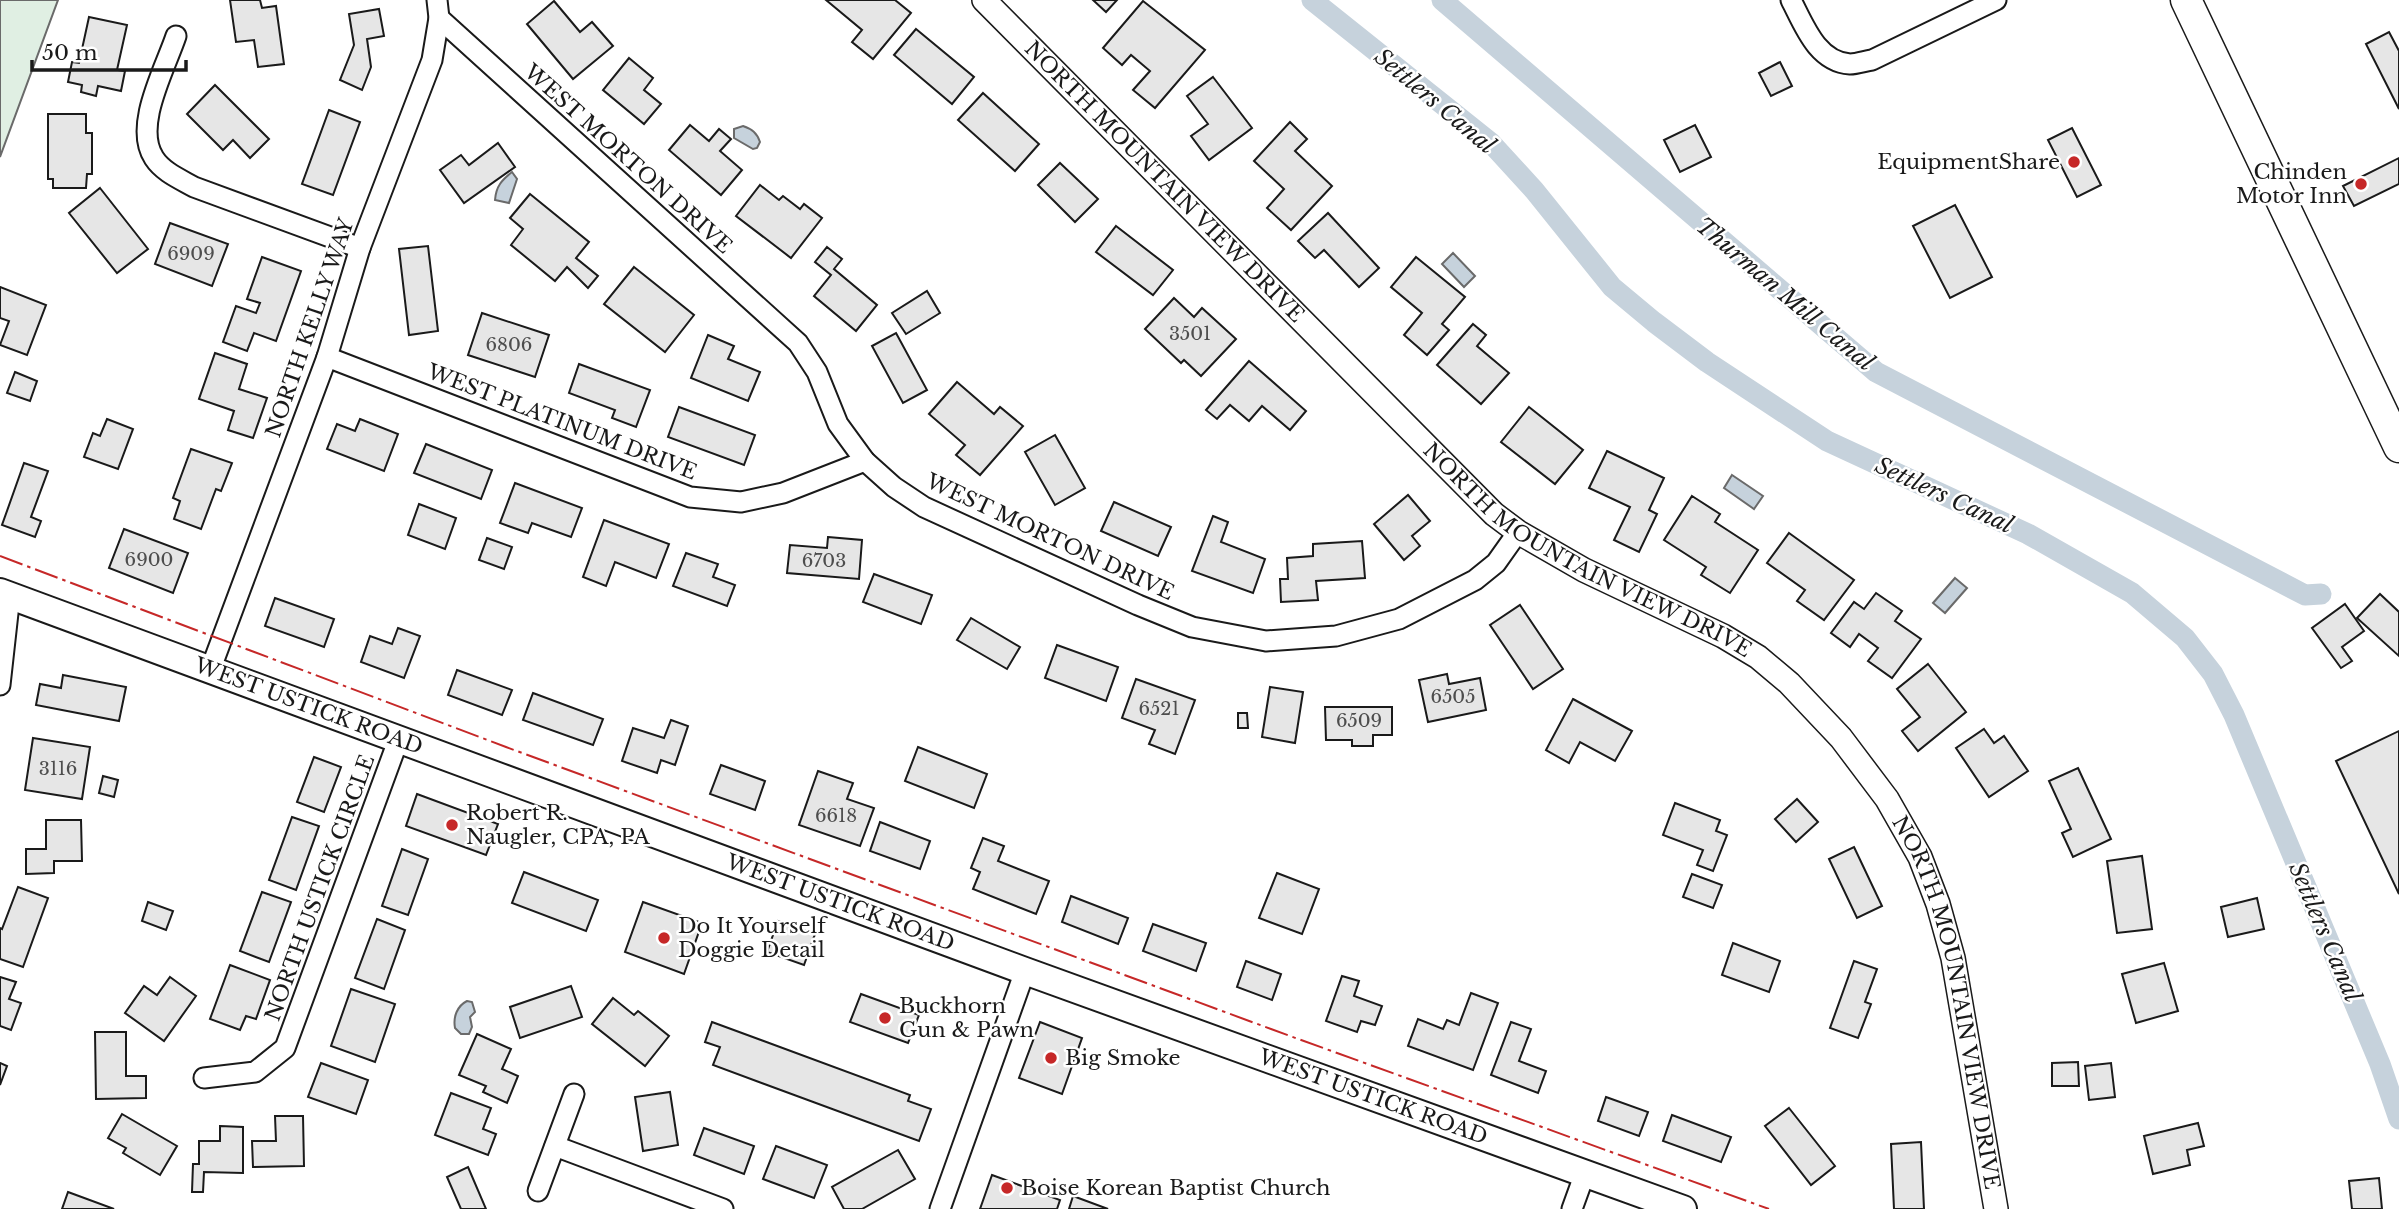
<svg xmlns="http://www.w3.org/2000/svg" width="2399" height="1209" font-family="'Libre Baskerville',serif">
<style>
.green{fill:#e0efe3;stroke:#6a6a6a;stroke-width:2}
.water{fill:#c6d2dc;stroke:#6a6a6a;stroke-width:2}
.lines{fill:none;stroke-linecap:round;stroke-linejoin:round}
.canal{stroke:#c6d2dc;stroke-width:21}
.building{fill:#e6e6e6;stroke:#1a1a1a;stroke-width:2}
.minor-casing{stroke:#1a1a1a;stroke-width:23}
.tertiary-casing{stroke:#1a1a1a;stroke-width:26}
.secondary-casing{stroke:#1a1a1a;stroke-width:30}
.primary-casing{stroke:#1a1a1a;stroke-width:33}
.minor{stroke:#fff;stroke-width:19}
.tertiary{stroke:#fff;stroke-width:23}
.secondary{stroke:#fff;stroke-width:26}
.primary{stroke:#fff;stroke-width:30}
.power{stroke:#c62828;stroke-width:2;stroke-dasharray:24 5 3.5 5;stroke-linecap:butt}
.poi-dot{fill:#c62828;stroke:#fff;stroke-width:2.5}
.labels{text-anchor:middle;stroke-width:5;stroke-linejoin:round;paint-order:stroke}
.number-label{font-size:18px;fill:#4d4d4d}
.street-label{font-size:21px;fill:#1a1a1a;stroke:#fff}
.poi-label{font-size:21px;fill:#1a1a1a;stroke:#fff;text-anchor:start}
.water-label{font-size:23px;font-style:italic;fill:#1a1a1a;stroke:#fff}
</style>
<rect width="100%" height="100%" fill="#fff"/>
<!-- green -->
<path class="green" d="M0 0H58L0 157Z"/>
<!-- water -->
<g class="water">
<path d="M743 126C752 129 757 133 760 142L757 148 753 149 734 138V129Z"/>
<path d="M512 172 517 179 509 203 495 200C496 186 502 180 512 172Z"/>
<path d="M1453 253 1475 276 1464 287 1442 264Z"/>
<path d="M1732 475 1763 496 1754 509 1724 488Z"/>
<path d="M1955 578 1967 588 1945 613 1933 603Z"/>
<path d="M467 1001 472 1002 475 1012 470 1017 472 1027 469 1034H461L455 1028C453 1017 457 1006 467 1001Z"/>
</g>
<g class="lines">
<!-- canal -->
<g class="canal">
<path d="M1312 0 1491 143 1534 190 1612 287 1654 322 1707 362 1827 441 2028 534 2132 593 2185 638 2213 674 2234 715 2380 1064 2399 1119"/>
<path d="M1442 0 1876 372 2305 595 2321 594"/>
</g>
</g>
<!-- building -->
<g class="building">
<path d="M230 0H260L262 8 276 6 284 64 258 67 254 40 236 42Z"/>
<path d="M826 0H895L911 13 873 59 852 42 862 30Z"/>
<path d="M1093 0H1117L1106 12Z"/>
<path d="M554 1 580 32 592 22 613 46 573 79 527 24Z"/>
<path d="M1143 1 1205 50 1155 108 1133 90 1150 71 1131 55 1122 65 1103 48Z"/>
<path d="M379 9 384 36 367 39 371 67 362 90 340 80 354 45 349 14Z"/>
<path d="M89 17 127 25 117 70 125 71 121 91 98 86 96 96 81 92 82 85 68 82 72 62 79 63Z"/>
<path d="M916 29 974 77 952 104 894 55Z"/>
<path d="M2389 32 2399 51V109L2366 44Z"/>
<path d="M629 58 653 78 644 90 661 104 644 124 603 90Z"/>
<path d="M1780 62 1792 86 1771 96 1759 73Z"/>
<path d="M1213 77 1252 128 1209 160 1191 136 1208 124 1187 96Z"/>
<path d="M215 85 269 139 250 158 233 140 223 150 187 114Z"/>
<path d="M983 93 1039 144 1015 171 958 120Z"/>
<path d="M329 110 360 122 333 195 302 184Z"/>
<path d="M48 114H86V133H92V174H87L86 188H53V179H48Z"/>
<path d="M1290 122 1307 139 1295 151 1332 186 1291 230 1267 208 1284 189 1254 161Z"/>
<path d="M690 125 709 141 719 129 731 139 720 151 742 170 721 195 669 150Z"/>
<path d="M1695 125 1711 157 1680 172 1664 140Z"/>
<path d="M2072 128 2101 185 2077 197 2048 140Z"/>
<path d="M498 143 515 167 464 203 440 170 461 155 469 165Z"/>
<path d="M2399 158V184L2354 206 2343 186Z"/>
<path d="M1060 163 1098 199 1075 222 1038 185Z"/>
<path d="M760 185 779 200 783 196 800 209 804 204 822 218 791 258 736 216Z"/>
<path d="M100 188 148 249 117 273 69 213Z"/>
<path d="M530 194 589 242 576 258 598 276 588 288 567 267 555 281 511 245 523 229 510 218Z"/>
<path d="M1955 205 1992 277 1950 298 1913 226Z"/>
<path d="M1328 213 1379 268 1359 287 1324 250 1315 258 1298 241Z"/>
<path d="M170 223 228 244 212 286 155 264Z"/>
<path d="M1116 226 1173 270 1153 295 1096 252Z"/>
<path d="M428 246 438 331 409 335 399 249Z"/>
<path d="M827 247 842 259 834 269 877 305 856 331 814 296 831 275 815 262Z"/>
<path d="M262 257 301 271 276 341 254 333 247 351 223 342 236 306 256 313 260 303 247 299Z"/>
<path d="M1416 257 1465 297 1442 324 1449 330 1427 355 1404 335 1422 313 1391 287Z"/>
<path d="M634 267 694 315 665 352 604 304Z"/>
<path d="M0 287 46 305 27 355 0 345 9 321 0 318Z"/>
<path d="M927 291 940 313 906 334 892 313Z"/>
<path d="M1174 298 1194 317 1202 308 1236 339 1201 376 1184 360 1181 363 1145 329Z"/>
<path d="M482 313 549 335 535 377 468 355Z"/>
<path d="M1473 324 1486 335 1477 346 1509 373 1481 404 1437 365Z"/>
<path d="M896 333 927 390 903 403 872 346Z"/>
<path d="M708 335 734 346 728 359 760 372 748 401 691 378Z"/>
<path d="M215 353 247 364 239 389 267 398 253 438 228 430 234 411 199 399Z"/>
<path d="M1249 361 1306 411 1290 430 1262 406 1249 421 1230 405 1217 419 1206 410Z"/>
<path d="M579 364 650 390 636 427 612 418 615 410 569 393Z"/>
<path d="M15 372 37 381 30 401 7 393Z"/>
<path d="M957 382 994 414 1000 407 1023 426 980 475 956 455 965 445 929 414Z"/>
<path d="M679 407 755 435 744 465 668 437Z"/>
<path d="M1529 407 1583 450 1555 484 1501 442Z"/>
<path d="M107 419 133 429 118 469 84 457 93 433 100 436Z"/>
<path d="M360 419 398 434 384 471 327 449 337 424 355 431Z"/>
<path d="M1055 435 1085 488 1055 505 1025 452Z"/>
<path d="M426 444 492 470 481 499 414 473Z"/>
<path d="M191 449 232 463 221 491 216 489 201 529 174 519 180 501 173 498Z"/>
<path d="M1607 451 1664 478 1649 510 1657 514 1639 552 1614 540 1630 507 1589 488Z"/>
<path d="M24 463 48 471 31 517 41 521 35 537 2 525Z"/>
<path d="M515 483 582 508 571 537 532 523 528 533 500 523Z"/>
<path d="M1408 495 1430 521 1412 536 1420 546 1404 560 1374 524Z"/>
<path d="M1692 496 1720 514 1715 522 1758 550 1730 593 1701 575 1706 567 1664 540Z"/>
<path d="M1114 502 1171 527 1158 556 1101 531Z"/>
<path d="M419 504 456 518 445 549 408 535Z"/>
<path d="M1213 516 1228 522 1221 542 1265 559 1253 593 1192 571Z"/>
<path d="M604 520 669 544 656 578 615 562 606 586 583 577Z"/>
<path d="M124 529 188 553 173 593 109 568Z"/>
<path d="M1789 533 1854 580 1824 620 1797 601 1805 590 1767 563Z"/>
<path d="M828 537 862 540 859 579 787 573 790 545 827 548Z"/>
<path d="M487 538 512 547 504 569 479 560Z"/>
<path d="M1362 541 1365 578 1316 581 1318 600 1281 602 1280 579H1288L1287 558 1313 556V544Z"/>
<path d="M686 553 718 564 713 577 735 585 727 606 673 586Z"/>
<path d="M874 574 932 595 921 624 863 602Z"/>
<path d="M1876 593 1902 611 1895 621 1921 639 1892 678 1868 661 1878 648 1859 634 1850 647 1831 633 1854 602 1864 609Z"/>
<path d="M2380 594 2399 612V656L2357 618Z"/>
<path d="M275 598 334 619 324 647 265 626Z"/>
<path d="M2345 604 2364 631 2342 647 2352 661 2341 668 2312 628Z"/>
<path d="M1520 605 1563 669 1533 689 1490 625Z"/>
<path d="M971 618 1020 647 1007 669 957 640Z"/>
<path d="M398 628 420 636 404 678 361 662 370 636 392 644Z"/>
<path d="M1057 645 1118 667 1106 701 1045 678Z"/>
<path d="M1928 664 1966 712 1918 751 1902 731 1920 717 1897 689Z"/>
<path d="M457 670 512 690 502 715 448 695Z"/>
<path d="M1447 674 1449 684 1480 678 1486 710 1428 722 1419 680Z"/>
<path d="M63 675 126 687 119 721 36 705 40 684 61 688Z"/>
<path d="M1136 679 1195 700 1175 754 1149 744 1155 730 1122 718Z"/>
<path d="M1270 687 1303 692 1295 743 1262 737Z"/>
<path d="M533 693 603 719 593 745 523 720Z"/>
<path d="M1573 699 1632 731 1615 761 1580 742 1569 763 1546 750Z"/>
<path d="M1325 707H1392V735H1373V746H1352V740H1326Z"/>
<path d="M1238 713H1247L1248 728H1238Z"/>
<path d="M671 720 688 726 675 765 661 760 657 773 622 761 633 728 664 738Z"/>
<path d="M1984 729 1994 743 2004 736 2028 771 1989 797 1956 748Z"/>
<path d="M2399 731V894L2336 761Z"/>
<path d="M33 738 90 747 82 799 25 790Z"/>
<path d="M918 747 987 774 974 808 905 781Z"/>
<path d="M314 757 341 767 324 812 297 802Z"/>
<path d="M721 765 765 781 755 810 710 794Z"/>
<path d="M2078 768 2111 839 2073 857 2062 833 2071 829 2049 781Z"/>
<path d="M818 771 853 783 847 799 874 808 860 846 799 825Z"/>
<path d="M103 776 118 780 114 797 99 793Z"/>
<path d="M417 794 498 824 486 855 406 826Z"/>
<path d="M1797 799 1818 822 1796 842 1775 819Z"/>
<path d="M1675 803 1720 820 1716 831 1727 835 1713 871 1697 865 1703 850 1663 835Z"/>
<path d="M292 817 319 826 296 890 269 880Z"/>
<path d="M46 820H81L82 861H54V873L26 874V849H46Z"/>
<path d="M880 822 930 841 920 869 870 851Z"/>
<path d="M983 838 1004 846 998 861 1049 881 1036 914 973 889 980 872 971 868Z"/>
<path d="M1854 847 1882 906 1857 918 1829 859Z"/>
<path d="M402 849 428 859 408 915 382 906Z"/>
<path d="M2142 856 2152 929 2117 933 2107 861Z"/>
<path d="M524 872 598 900 586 931 512 903Z"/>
<path d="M1277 873 1319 889 1302 934 1259 918Z"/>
<path d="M1692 874 1722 885 1713 908 1683 897Z"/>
<path d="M18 887 48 898 23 967 0 959V928L2 929Z"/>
<path d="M262 892 291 902 269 962 240 951Z"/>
<path d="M1071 896 1128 918 1118 944 1062 922Z"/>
<path d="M2257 898 2264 929 2228 937 2221 907Z"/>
<path d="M148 902 173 911 166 930 142 921Z"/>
<path d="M643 902 702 923 684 974 625 952Z"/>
<path d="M377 919 405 930 384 989 355 978Z"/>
<path d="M778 921 815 934 804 965 767 952Z"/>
<path d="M1153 924 1206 943 1196 971 1143 951Z"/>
<path d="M1733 943 1780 961 1769 992 1722 975Z"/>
<path d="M1246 961 1281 974 1272 1000 1237 987Z"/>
<path d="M1854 961 1877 969 1865 1002 1871 1004 1858 1038 1830 1028Z"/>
<path d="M2164 963 2178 1011 2136 1023 2122 974Z"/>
<path d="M230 965 270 980 256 1019 246 1016 240 1030 210 1019Z"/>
<path d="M1342 976 1359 981 1354 996 1382 1006 1375 1025 1361 1021 1357 1032 1326 1021Z"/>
<path d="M0 977 16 982 9 999 21 1003 11 1030 0 1026Z"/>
<path d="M170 977 196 996 164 1041 125 1013 144 986 157 995Z"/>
<path d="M571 986 582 1017 520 1038 510 1007Z"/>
<path d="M351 989 395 1004 375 1062 331 1046Z"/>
<path d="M1471 993 1498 1003 1473 1070 1408 1046 1418 1019 1443 1029 1447 1020 1459 1025Z"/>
<path d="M861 994 919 1015 908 1043 850 1022Z"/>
<path d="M613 998 634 1015 638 1011 669 1036 645 1066 592 1024Z"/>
<path d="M712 1022 910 1095 908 1101 931 1109 919 1141 713 1065 720 1047 705 1042Z"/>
<path d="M1040 1022 1082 1038 1062 1094 1019 1078Z"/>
<path d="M1511 1022 1531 1029 1519 1061 1546 1071 1538 1093 1491 1075Z"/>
<path d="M95 1032H126V1076H146V1098L96 1099Z"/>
<path d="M477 1034 511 1049 502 1069 518 1076 507 1103 483 1092 486 1086 459 1075Z"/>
<path d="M2078 1062 2079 1086H2052V1063Z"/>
<path d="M0 1063 7 1066 0 1085Z"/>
<path d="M321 1063 368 1080 356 1114 308 1097Z"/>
<path d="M2111 1063 2115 1097 2089 1100 2085 1066Z"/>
<path d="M670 1092 678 1145 643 1151 635 1097Z"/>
<path d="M451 1093 491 1108 483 1129 496 1134 488 1155 435 1135Z"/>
<path d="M1606 1097 1648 1112 1639 1136 1598 1121Z"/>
<path d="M1789 1108 1835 1166 1811 1185 1765 1126Z"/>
<path d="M122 1114 177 1146 160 1175 123 1153 126 1148 108 1138Z"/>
<path d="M1672 1115 1731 1137 1721 1162 1663 1141Z"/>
<path d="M275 1116H303L304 1166 253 1167 252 1141H276Z"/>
<path d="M2198 1123 2204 1146 2187 1150 2190 1165 2153 1174 2144 1136Z"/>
<path d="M220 1126 243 1127V1173L204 1172 203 1192H192L193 1164H199V1141H220Z"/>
<path d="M704 1128 754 1146 744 1174 694 1155Z"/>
<path d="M1921 1142 1924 1209H1894L1891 1144Z"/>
<path d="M776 1146 827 1165 814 1198 763 1179Z"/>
<path d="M898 1150 915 1179 862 1209H844L832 1187Z"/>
<path d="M468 1167 486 1209H461L447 1177Z"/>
<path d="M992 1175 1060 1200 1057 1209H980Z"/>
<path d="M2379 1178 2382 1209H2352L2349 1181Z"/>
<path d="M68 1192 114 1209H62Z"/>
<path d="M1073 1196 1108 1209H1069Z"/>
</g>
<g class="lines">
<!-- minor casing -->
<g class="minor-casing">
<g id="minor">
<path d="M1791 0C1804 25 1817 62 1850 64 1857 64 1865 61 1872 60L1996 0"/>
<path d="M439 18 798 343 817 372 838 424 865 461 894 487 924 507 1138 605 1192 627 1266 641 1336 636 1399 619 1475 580 1496 563 1518 532"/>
<path d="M176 36C165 69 133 126 154 158 163 172 180 179 194 187L360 248"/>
<path d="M327 357 690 497 741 502 783 493 865 461"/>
<path d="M211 668 327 357 360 248 432 60 439 18 437 0"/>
<path d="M0 685 10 595"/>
<path d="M204 1078 255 1072 285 1048 399 738"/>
<path d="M555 1146 723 1209"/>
<path d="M538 1191 574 1094"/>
<path d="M940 1209 1025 971"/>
<path d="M1572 1209 1585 1173"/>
</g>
</g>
<!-- tertiary casing -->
<g class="tertiary-casing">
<g id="tertiary">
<path id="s1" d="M984 0 1494 514 1518 532 1584 570 1723 636 1758 657 1789 683 1841 738 1887 799 1920 857 1938 904 1953 958 1996 1209"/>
</g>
</g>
<!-- secondary casing -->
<g class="secondary-casing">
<g id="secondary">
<path id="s2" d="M0 592 1025 971 1683 1209"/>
</g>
</g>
<!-- primary casing -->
<g class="primary-casing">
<path id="primary" d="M2186 0 2399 447"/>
</g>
<!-- minor -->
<use href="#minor" class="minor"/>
<!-- tertiary -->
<use href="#tertiary" class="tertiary"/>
<!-- secondary -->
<use href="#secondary" class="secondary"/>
<!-- primary -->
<use href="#primary" class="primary"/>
<!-- power -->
<path class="power" d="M0 556 506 747 1290 1036 1769 1209"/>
</g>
<!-- markers -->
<g class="poi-dot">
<circle cx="2074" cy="162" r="7"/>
<circle cx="2361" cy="184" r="7"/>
<circle cx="452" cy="825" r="7"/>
<circle cx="664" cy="938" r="7"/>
<circle cx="885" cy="1018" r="7"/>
<circle cx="1051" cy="1058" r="7"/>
<circle cx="1007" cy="1188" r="7"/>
</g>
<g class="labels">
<!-- number labels -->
<g class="number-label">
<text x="191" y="260">6909</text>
<text x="1190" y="340">3501</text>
<text x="509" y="351">6806</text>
<text x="149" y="566">6900</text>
<text x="824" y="567">6703</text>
<text x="1453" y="703">6505</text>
<text x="1159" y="715">6521</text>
<text x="1359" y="727">6509</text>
<text x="58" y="775">3116</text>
<text x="836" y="822">6618</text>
</g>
<!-- street labels -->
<g class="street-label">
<text transform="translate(628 159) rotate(42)" y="7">WEST MORTON DRIVE</text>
<text dy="7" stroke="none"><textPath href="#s1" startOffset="256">NORTH MOUNTAIN VIEW DRIVE</textPath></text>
<text transform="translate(310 328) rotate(-71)" y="7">NORTH KELLY WAY</text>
<text transform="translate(562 422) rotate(21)" y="7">WEST PLATINUM DRIVE</text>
<text transform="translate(1050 537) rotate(25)" y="7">WEST MORTON DRIVE</text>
<text dy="7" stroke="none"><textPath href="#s1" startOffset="822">NORTH MOUNTAIN VIEW DRIVE</textPath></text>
<text dy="7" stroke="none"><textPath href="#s2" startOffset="329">WEST USTICK ROAD</textPath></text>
<text transform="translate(320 888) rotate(-70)" y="7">NORTH USTICK CIRCLE</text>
<text dy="7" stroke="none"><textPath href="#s2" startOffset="896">WEST USTICK ROAD</textPath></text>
<text dy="7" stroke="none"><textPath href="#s1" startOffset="1432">NORTH MOUNTAIN VIEW DRIVE</textPath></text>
<text dy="7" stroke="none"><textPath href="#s2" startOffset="1463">WEST USTICK ROAD</textPath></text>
</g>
<!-- poi labels -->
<g class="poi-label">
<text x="2060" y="169" text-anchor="end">EquipmentShare</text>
<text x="2347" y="179" text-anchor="end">Chinden<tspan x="2347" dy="24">Motor Inn</tspan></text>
<text x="466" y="820">Robert R.<tspan x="466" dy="24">Naugler, CPA, PA</tspan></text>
<text x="678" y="933">Do It Yourself<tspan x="678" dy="24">Doggie Detail</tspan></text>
<text x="899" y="1013">Buckhorn<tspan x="899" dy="24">Gun &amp; Pawn</tspan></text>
<text x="1065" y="1065">Big Smoke</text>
<text x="1021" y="1195">Boise Korean Baptist Church</text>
</g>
<!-- water labels -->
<g class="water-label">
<text transform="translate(1435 101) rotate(40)" y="8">Settlers Canal</text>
<text transform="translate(1785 294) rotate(40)" y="8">Thurman Mill Canal</text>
<text transform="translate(1944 495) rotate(25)" y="8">Settlers Canal</text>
<text transform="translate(2325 932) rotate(67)" y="8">Settlers Canal</text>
</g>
</g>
<!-- scale -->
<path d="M32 60v10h154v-10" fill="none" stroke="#1a1a1a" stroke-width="3.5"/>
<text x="42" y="60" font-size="21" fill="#1a1a1a" stroke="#ffffff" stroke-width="5" paint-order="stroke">50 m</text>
</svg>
